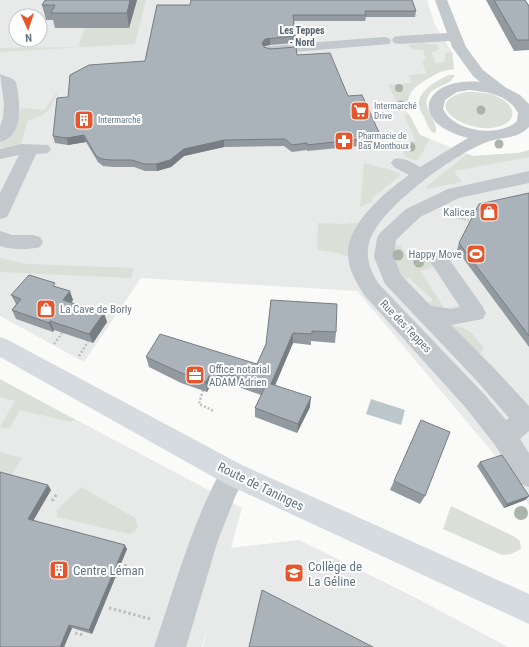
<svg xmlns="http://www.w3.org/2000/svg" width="529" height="647" font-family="'Roboto Condensed',sans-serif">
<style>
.built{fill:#e8e9e9;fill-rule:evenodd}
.green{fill:#dadfd7}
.water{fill:#bbc7cb}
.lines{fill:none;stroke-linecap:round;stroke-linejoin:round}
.path-far2{stroke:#bbbfc2;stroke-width:2;stroke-dasharray:1.5 1.5;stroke-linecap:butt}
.path-far1{stroke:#bbbfc2;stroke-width:2.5;stroke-dasharray:2 2;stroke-linecap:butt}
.path{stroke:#bbbfc2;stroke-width:3;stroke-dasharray:2.5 2.5;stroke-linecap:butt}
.minor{fill:#c3c8cc;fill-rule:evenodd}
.major{fill:#d6dbdf;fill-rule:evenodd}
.tree{fill:#aab4a7}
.wall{fill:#929a9f}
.shaded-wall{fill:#777d82}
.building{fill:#aab3b9;stroke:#777d82}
.labels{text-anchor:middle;stroke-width:4;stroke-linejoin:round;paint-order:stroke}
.far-poi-label{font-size:9px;fill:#657683;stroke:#fff;text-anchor:start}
.far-neighbourhood-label{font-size:10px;font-weight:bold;fill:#57646e;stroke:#fff}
.poi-label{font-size:11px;fill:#657683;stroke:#fff;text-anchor:end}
.street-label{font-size:11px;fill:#657683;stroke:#fff}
.near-street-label{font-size:13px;fill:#657683;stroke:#fff}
.near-poi-label{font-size:13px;fill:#657683;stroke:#fff;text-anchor:start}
</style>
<rect width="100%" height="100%" fill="#fafaf8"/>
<!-- built -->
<g class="built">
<path d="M0 0H427L435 25 452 52 454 69 438 72 420 82 411 91 407 102 406 110 420 135 473 156 519 153 529 150V505L499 460 357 291 141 278 84 362 0 316ZM16 16H40V40H16Z"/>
<path d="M0 379 242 508 231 548 299 540 414 597 508 647H203L209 622 202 647H0Z"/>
</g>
<!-- green -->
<g class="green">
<path d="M137 0H146L135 44 0 52V48L78 47 85 28Z"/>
<path d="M421 43 438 45 439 49 432 53 435 63 445 62V53L452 52 454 69C444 70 439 72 431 77 415 86 408 91 406 110H401L388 85 412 83 409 75 426 74 422 61 426 60 423 50 411 49 409 44Z"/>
<path d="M449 75H455C450 85 440 85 432 91 417 105 438 118 436 132L433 133C428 128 427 123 424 117 422 113 419 109 419 105 418 90 438 80 449 75Z"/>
<path d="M60 88C50 109 51 114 28 120L21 144 0 148V143L17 124 21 108 44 110Z"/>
<path d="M465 92C476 92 488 92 498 97 522 109 514 126 491 128 465 131 419 104 465 92Z"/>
<path d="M409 114 420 135 430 139 418 160H414L405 156 401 143 416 141 404 115Z"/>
<path d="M529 150V157L454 171 462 182 427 189 426 187 467 154 473 156 519 153Z"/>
<path d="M364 163 391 170 401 175 372 198V202L360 207Z"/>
<path d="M362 222 350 257 338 253 317 250 318 223 344 224Z"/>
<path d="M400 245 409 260 428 256 435 267 420 271 445 309 461 305 459 309 444 314 426 304 433 300 409 278 402 281 394 267 393 247Z"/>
<path d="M0 258 27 264 134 268 131 278 0 272Z"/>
<path d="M450 325C469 327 472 333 483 347L482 352 475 355Z"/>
<path d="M0 379 3 381 75 420 71 422 20 410 9 429 0 427 15 401 0 397Z"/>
<path d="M0 452 22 458 10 478 0 475Z"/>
<path d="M81 487 135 518 138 526 135 531 129 534 57 517V510Z"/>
<path d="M451 506 515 537 520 541 521 549 511 554 502 555 443 529Z"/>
</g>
<!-- water -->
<path class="water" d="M371 399 405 410 401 425 366 414Z"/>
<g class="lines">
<!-- path-far2 -->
<path class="path-far2" d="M450 216 471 221"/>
<!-- path-far1 -->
<g class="path-far1">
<path d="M54 344 62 333"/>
<path d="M79 356 88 342"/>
<path d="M203 390 199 404 214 411"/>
</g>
<!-- path -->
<g class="path">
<path d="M52 501 57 494"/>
<path d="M122 576 126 564"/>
<path d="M109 608 151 619"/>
<path d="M75 633 83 635"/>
</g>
<!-- minor -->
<g class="minor">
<path d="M435 0H447L466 47 483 70 505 87 520 95 529 104V127C517 140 501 136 487 142 454 154 378 209 369 243 365 257 371 272 378 283L484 394 506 420 509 418 477 381 385 284 374 257 377 238 380 233 406 209 448 189 529 171V183L459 198 420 217 396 240 394 257 401 275 431 306 453 309 460 307 427 257 430 252 437 250 444 252 483 307 486 313 483 319 451 325 493 367 529 406V431L520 439 529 453V487L520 484 495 445 466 408 364 295C356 282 348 269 348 254 347 224 386 191 409 175L394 167 391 163 394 159C404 157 411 162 420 167L468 138C407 123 422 77 480 82L473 76 452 47 450 41 399 44 394 43 392 40 394 37 399 36 447 33ZM469 90C489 92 508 95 518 113L517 121C500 138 454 132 443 109L445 100 457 92Z"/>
<path d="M384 37 389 38 391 41 389 44 270 54 265 53 263 50 265 47 270 46Z"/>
<path d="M0 74 13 79 16 82C20 101 25 136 0 142V126L3 118 4 104Z"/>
<path d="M21 144 48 145 51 149 48 153 36 154 9 213 7 217 0 219V193L19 155 0 159V149Z"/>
<path d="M0 231 12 235H33L40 237 43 242 40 247C28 250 12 250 0 246Z"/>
<path d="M233 462 242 465 246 474 235 497 218 540 186 647H154C175 586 192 522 224 465Z"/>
</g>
<!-- major -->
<path class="major" d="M0 337 8 340 242 465 529 594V624L224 483 0 357Z"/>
</g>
<!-- trees -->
<g class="tree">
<circle cx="399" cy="88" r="4"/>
<circle cx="401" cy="105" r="4.5"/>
<circle cx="481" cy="110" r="4.5"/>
<circle cx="499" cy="144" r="4.5"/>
<circle cx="411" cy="147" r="4.5"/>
<circle cx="398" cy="255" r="5.5"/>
<circle cx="419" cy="262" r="5.5"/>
<circle cx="521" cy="513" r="7"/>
</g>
<!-- wall -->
<g class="wall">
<path d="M137 0 129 28H55L53 20H46L42 5Z"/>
<path d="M486 0H525L529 6V50L514 51Z"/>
<path d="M157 5 416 11 415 17H366L365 21H294L295 36V43L270 45 265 46 264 47 297 55 348 96 381 137 380 144 307 151V150L292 152 284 146 224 147 184 156 171 167 157 171H145L134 167H113L103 166 98 162 86 142 68 145 55 143 53 136 68 97 145 61Z"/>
<path d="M529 193V347L457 250 459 243Z"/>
<path d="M57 287 73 300 71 303 104 313 107 322 93 343 54 330 53 332 16 319 12 310 16 304 11 295Z"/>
<path d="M271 300 336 332 335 343 311 341V345L293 343 275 386 310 407 297 433 255 417V408L261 395 221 381 217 388 210 386 207 392 181 383 149 367 146 357 257 364 266 344Z"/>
<path d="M480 462 529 496 525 500 504 508 477 466Z"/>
<path d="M0 472 51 490 33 520 127 549 92 634 72 628 64 647H0Z"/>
<path d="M394 481 425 496 420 504 390 490Z"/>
</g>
<!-- shaded-wall -->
<g class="shaded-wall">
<path d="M130 0H137L129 28 127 13Z"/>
<path d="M270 38V45L265 46 262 49V43L265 39Z"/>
<path d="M84 135 86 142 68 145 67 138Z"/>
<path d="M224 140V147L184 156 171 167 157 171 156 164 184 149Z"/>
<path d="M70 291 73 300 66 309 63 300Z"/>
<path d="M104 313 107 322 93 343 89 334Z"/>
<path d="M50 321 54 330 53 332 49 323Z"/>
<path d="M293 333V343L271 394V384Z"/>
<path d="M220 371 221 381 217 388 216 378Z"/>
<path d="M209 376 210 386 207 392 206 382Z"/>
<path d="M311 397 310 407 297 433 298 424Z"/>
<path d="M48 485 51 490 32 523 28 519Z"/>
<path d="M529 496 525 500 504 508 507 504Z"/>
<path d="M125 545 127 549 92 634 89 630Z"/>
<path d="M69 625 72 628 64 647H60Z"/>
</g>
<!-- building -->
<g class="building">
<path d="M45 0H130L127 13H51L55 5H42Z"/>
<path d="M191 0H412L416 11H365L366 15H293L295 36 265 39 262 43 264 47 270 49 296 47 297 55 330 53 348 96 362 95 381 137 307 145V143L292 145 285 139 224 140 184 149 170 160 156 164H144L132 160H111L102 159 96 156 84 135 67 138 53 136 57 98 68 97 70 75 89 65 145 61 157 5H190Z"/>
<path d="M494 0H525L529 6V40H517Z"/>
<path d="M529 193V336L459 243 479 204Z"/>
<path d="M29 275 55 283 53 286 70 291 63 300 104 313 89 334 50 321 49 323 12 310 21 299 11 295Z"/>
<path d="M271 300 337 304 336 332 312 331V334L293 333 271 384 311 397 298 424 255 408 265 387 220 371 216 378 209 376 206 382 179 372 146 357 160 334 257 364 266 344Z"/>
<path d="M421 420 450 432 425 496 394 481Z"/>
<path d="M502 455 529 496 507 504 480 462Z"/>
<path d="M0 472 48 485 28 519 125 545 89 630 69 625 60 647H0Z"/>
<path d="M262 590 373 647H249Z"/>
</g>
<!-- icons -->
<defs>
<g id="supermarket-square" transform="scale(1)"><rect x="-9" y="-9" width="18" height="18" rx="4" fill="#e4572e" stroke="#fff"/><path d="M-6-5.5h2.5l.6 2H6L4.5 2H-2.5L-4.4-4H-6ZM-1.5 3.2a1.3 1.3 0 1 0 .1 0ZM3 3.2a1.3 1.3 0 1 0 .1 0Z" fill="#fff"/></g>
<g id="building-square" transform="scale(1)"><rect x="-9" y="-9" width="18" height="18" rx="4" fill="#e4572e" stroke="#fff"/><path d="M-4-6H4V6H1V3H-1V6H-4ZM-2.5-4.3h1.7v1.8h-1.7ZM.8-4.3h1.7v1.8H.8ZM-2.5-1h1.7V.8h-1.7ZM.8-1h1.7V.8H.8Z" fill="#fff"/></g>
<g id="pharmacy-square" transform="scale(1)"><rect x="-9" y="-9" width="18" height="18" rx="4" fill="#e4572e" stroke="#fff"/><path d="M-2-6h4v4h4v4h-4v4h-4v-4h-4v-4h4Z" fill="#fff"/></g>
<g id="shop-square" transform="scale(1)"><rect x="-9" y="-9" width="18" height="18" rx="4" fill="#e4572e" stroke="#fff"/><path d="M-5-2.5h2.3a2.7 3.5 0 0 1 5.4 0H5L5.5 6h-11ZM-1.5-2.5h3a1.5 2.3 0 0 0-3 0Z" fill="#fff"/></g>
<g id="stadium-square" transform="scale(1)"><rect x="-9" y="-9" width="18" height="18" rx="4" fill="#e4572e" stroke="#fff"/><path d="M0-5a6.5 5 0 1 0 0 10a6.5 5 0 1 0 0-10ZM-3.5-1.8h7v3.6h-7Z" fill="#fff"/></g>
<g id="office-square" transform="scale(1)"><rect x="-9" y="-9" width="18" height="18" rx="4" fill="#e4572e" stroke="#fff"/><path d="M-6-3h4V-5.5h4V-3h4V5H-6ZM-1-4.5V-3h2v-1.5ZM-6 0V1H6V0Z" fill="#fff"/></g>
<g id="school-square" transform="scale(1)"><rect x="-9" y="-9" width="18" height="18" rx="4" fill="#e4572e" stroke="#fff"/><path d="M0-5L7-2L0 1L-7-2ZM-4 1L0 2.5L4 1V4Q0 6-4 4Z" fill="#fff"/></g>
</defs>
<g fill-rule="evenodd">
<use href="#supermarket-square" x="360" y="111"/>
<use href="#building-square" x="84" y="120"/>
<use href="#pharmacy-square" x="344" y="141"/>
<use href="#shop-square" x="489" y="212"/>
<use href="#stadium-square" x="476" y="254"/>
<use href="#shop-square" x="46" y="309"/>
<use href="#office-square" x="195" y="375"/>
<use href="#building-square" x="59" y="570"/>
<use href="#school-square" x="294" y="573"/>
</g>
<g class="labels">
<!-- far-poi labels -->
<g class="far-poi-label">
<text x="374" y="109">Intermarché<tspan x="374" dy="10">Drive</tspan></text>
<text x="98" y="123">Intermarché</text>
<text x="358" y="139">Pharmacie de<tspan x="358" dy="10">Bas Monthoux</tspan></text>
</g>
<!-- far-neighbourhood labels -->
<g class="far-neighbourhood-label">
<text x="302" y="34">Les Teppes<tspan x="302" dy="12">- Nord</tspan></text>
</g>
<!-- poi labels -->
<g class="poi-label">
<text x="475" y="216">Kalicea</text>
<text x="462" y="258">Happy Move</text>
<text x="60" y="313" text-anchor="start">La Cave de Borly</text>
<text x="209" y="373" text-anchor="start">Office notarial<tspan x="209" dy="13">ADAM Adrien</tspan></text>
</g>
<!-- street labels -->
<g class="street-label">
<text transform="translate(406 326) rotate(46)" y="4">Rue des Teppes</text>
</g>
<!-- near-street labels -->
<g class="near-street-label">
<text transform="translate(261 486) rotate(26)" y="5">Route de Taninges</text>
</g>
<!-- near-poi labels -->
<g class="near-poi-label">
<text x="308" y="571">Collège de<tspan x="308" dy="15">La Géline</tspan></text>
<text x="73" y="575">Centre Léman</text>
</g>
</g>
<!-- north arrow -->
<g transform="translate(28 28) rotate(177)"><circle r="19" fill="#ffffff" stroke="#c1c8cd"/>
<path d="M0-3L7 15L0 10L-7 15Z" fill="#e4572e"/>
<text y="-6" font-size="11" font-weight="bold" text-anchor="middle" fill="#657683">N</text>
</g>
</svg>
